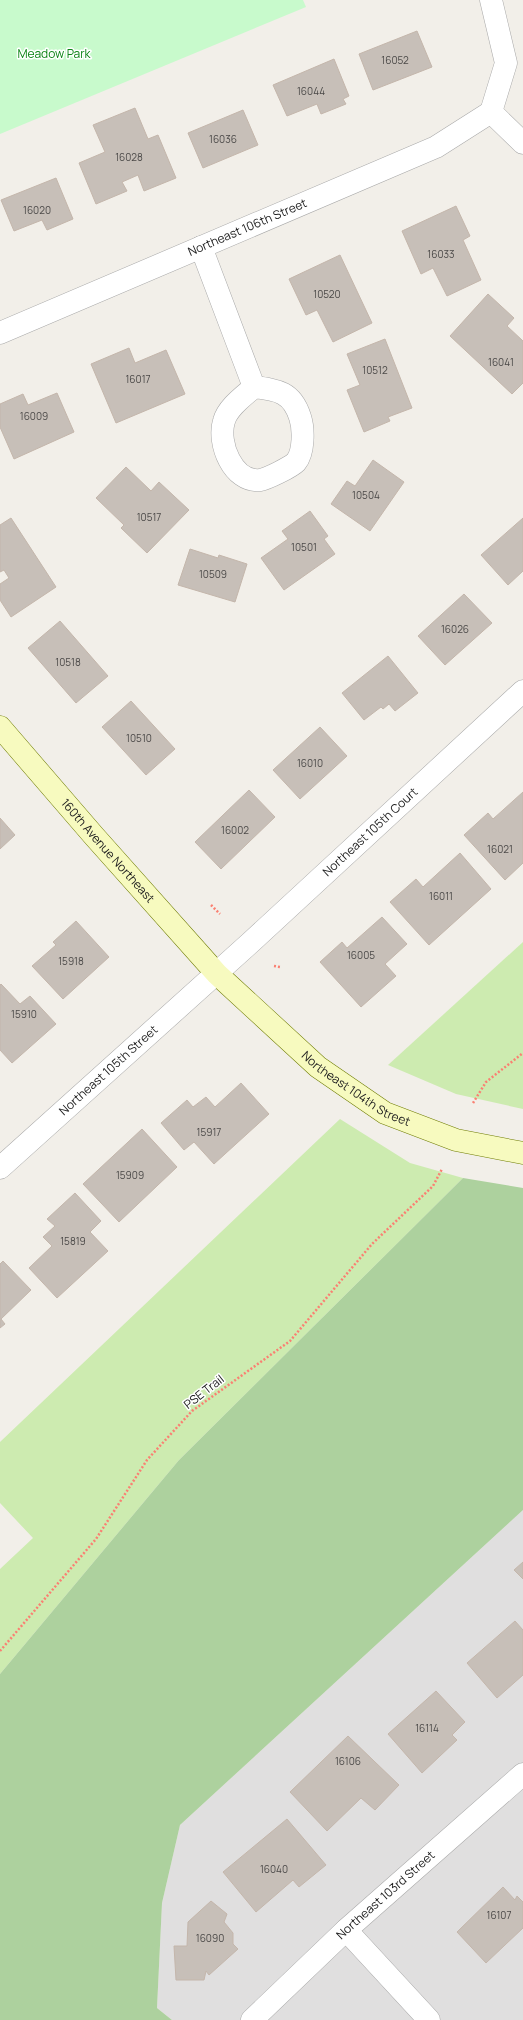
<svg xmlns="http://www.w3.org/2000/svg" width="523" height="2020" font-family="Manrope,sans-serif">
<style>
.residential{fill:#e0dfdf}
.grass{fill:#cdebb0}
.forest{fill:#add19e}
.park{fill:#c8facc}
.building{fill:#c7bfb8;stroke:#c4b6ab}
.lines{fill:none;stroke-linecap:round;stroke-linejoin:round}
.street-casing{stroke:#a9a9a9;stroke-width:23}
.secondary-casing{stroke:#707d05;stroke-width:23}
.path{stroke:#fa8072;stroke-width:2.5;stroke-dasharray:2 2;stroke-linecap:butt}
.street{stroke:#fff;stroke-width:22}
.secondary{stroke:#f7fabf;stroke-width:22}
.labels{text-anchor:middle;stroke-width:3;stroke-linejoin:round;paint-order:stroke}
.number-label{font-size:10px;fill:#4b4948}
.park-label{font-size:12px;fill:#0c8416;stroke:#fff}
.street-label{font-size:12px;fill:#222;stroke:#fff}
</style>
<rect width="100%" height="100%" fill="#f2efe9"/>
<!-- residential -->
<path class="residential" d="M523 1510V2020H172L157 2008 162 1903 180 1825Z"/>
<!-- grass -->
<g class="grass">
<path d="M523 942V1109L456 1094 388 1065Z"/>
<path d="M340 1119 410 1163 463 1178 179 1460 0 1674V1569L33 1538 0 1503V1442Z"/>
</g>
<!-- forest -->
<path class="forest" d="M463 1178 523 1188V1510L180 1825 162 1903 157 2008 172 2020H0V1674L179 1460Z"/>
<!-- park -->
<path class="park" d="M0 0H303L306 7 0 134Z"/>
<!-- building -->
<g class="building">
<path d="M417 31 432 67 373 90 359 54Z"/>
<path d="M334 59 349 96 343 99 346 104 321 114 317 104 287 116 273 85Z"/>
<path d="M135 108 148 139 158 135 176 178 144 191 138 175 122 182 127 191 96 204 79 163 105 152 93 125Z"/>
<path d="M243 110 258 145 203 168 188 133Z"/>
<path d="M56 178 73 219 47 230 42 220 14 231 1 200Z"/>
<path d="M456 206 470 236 463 240 481 280 447 296 433 268 421 274 402 231Z"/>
<path d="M340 255 372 323 333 342 317 310 306 315 289 279Z"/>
<path d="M488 294 514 318 507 326 523 341V383L512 394 450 336Z"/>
<path d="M385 339 412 408 388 417 390 421 364 432 347 390 360 385 347 354Z"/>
<path d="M129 348 135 363 166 350 185 394 116 423 91 364Z"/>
<path d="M57 393 74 432 14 459 0 427V404L23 394 28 405Z"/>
<path d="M373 460 404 482 370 531 331 504 347 481 355 486Z"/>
<path d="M126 467 151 491 159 482 189 510 147 553 121 528 124 525 96 498Z"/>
<path d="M310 511 328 536 324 539 335 554 284 590 261 558 288 539 282 531Z"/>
<path d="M11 518 56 587 11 617 0 600V584L9 578 4 570 0 572V525Z"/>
<path d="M523 518V571L508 585 481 555Z"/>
<path d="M190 549 218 558 219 555 247 564 235 602 178 585Z"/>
<path d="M464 594 492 623 445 665 418 636Z"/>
<path d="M60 621 108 676 76 703 28 648Z"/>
<path d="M388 656 418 693 395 711 389 704 383 709 381 707 364 720 342 693Z"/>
<path d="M131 701 175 749 146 775 102 727Z"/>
<path d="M320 727 347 756 300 799 273 770Z"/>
<path d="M249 790 275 817 221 869 195 842Z"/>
<path d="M523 792V863L505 880 464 835 488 813 493 819Z"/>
<path d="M0 818 15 835 0 849Z"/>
<path d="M460 853 491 889 429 945 390 902 416 879 423 887Z"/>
<path d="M382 917 407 944 385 964 396 976 361 1007 320 962 342 942 347 948Z"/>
<path d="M76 921 109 957 63 999 32 966 56 945 53 942Z"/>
<path d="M1 984 20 1004 30 996 56 1024 12 1063 0 1050V985Z"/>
<path d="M241 1083 269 1114 214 1164 194 1142 184 1150 161 1123 187 1100 193 1107 206 1097 215 1107Z"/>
<path d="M142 1129 177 1167 119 1222 83 1184Z"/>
<path d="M75 1193 101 1221 90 1232 108 1251 57 1298 29 1268 52 1246 43 1237 55 1226 47 1219Z"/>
<path d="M3 1261 31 1290 1 1319 5 1324 0 1328V1264Z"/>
<path d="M523 1562V1579L514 1570Z"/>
<path d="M515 1621 523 1630V1675L497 1698 467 1663Z"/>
<path d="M436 1691 465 1722 452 1735 457 1740 422 1773 388 1734Z"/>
<path d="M348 1736 399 1785 375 1810 361 1798 327 1831 290 1792Z"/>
<path d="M287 1819 326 1865 299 1887 293 1880 256 1912 223 1872Z"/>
<path d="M503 1887 515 1900 517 1896 523 1902V1928L486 1963 457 1932Z"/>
<path d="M211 1901 227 1914 224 1922 233 1933V1944L238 1949 209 1975 206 1971 204 1980H176L174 1946H187L188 1922Z"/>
</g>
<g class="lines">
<!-- street casing -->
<g class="street-casing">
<g id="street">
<path d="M491 0 506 63 491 112 523 143"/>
<path d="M201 247 254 387C244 396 228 407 224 421 217 443 233 483 260 480 267 479 291 467 296 462 304 452 304 429 300 417 292 392 278 390 254 387"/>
<path id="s1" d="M0 333 436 147 491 112"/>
<path id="s2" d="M0 1168 250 943 523 691"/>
<path d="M346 1930 429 2020"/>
<path id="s3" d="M252 2020 346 1930 523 1774"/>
</g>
</g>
<!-- secondary casing -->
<g class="secondary-casing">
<g id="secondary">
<path id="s4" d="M0 727 94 836 217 974 318 1067 385 1113 456 1140 523 1153"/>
</g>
</g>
<!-- path -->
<g class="path">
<path d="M211 905 220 914"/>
<path d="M274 966 280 967"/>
<path d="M473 1103 486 1082 523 1053"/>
<path d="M0 1651 96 1539 147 1460 192 1411 290 1341 372 1244 433 1186 442 1169"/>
</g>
<!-- street -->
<use href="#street" class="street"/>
<!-- secondary -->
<use href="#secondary" class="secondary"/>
</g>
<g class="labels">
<!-- number labels -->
<g class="number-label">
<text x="395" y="64">16052</text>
<text x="311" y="95">16044</text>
<text x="223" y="143">16036</text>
<text x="129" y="161">16028</text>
<text x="37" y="214">16020</text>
<text x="441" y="258">16033</text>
<text x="327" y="298">10520</text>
<text x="501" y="366">16041</text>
<text x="375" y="374">10512</text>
<text x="138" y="383">16017</text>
<text x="34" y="420">16009</text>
<text x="366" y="499">10504</text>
<text x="149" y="521">10517</text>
<text x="304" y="551">10501</text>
<text x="213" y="578">10509</text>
<text x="455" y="633">16026</text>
<text x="68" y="666">10518</text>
<text x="139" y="742">10510</text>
<text x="310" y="767">16010</text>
<text x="235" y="834">16002</text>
<text x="500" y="853">16021</text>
<text x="441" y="900">16011</text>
<text x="361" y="959">16005</text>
<text x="71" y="965">15918</text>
<text x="24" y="1018">15910</text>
<text x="209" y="1136">15917</text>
<text x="130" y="1179">15909</text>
<text x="73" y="1245">15819</text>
<text x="427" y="1732">16114</text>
<text x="348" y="1765">16106</text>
<text x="274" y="1873">16040</text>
<text x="499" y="1919">16107</text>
<text x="210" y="1942">16090</text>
</g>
<!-- park labels -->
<g class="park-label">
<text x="54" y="58">Meadow Park</text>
</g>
<!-- street labels -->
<g class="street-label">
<text dy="4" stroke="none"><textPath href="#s1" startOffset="269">Northeast 106th Street</textPath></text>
<text dy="4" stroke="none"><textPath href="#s2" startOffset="500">Northeast 105th Court</textPath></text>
<text dy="4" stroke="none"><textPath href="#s4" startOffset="164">160th Avenue Northeast</textPath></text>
<text dy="4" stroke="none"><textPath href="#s2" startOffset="146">Northeast 105th Street</textPath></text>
<text dy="4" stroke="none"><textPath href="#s4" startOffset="510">Northeast 104th Street</textPath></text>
<text transform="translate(204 1392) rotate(-38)" y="4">PSE Trail</text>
<text dy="4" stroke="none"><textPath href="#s3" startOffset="183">Northeast 103rd Street</textPath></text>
</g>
</g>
</svg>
